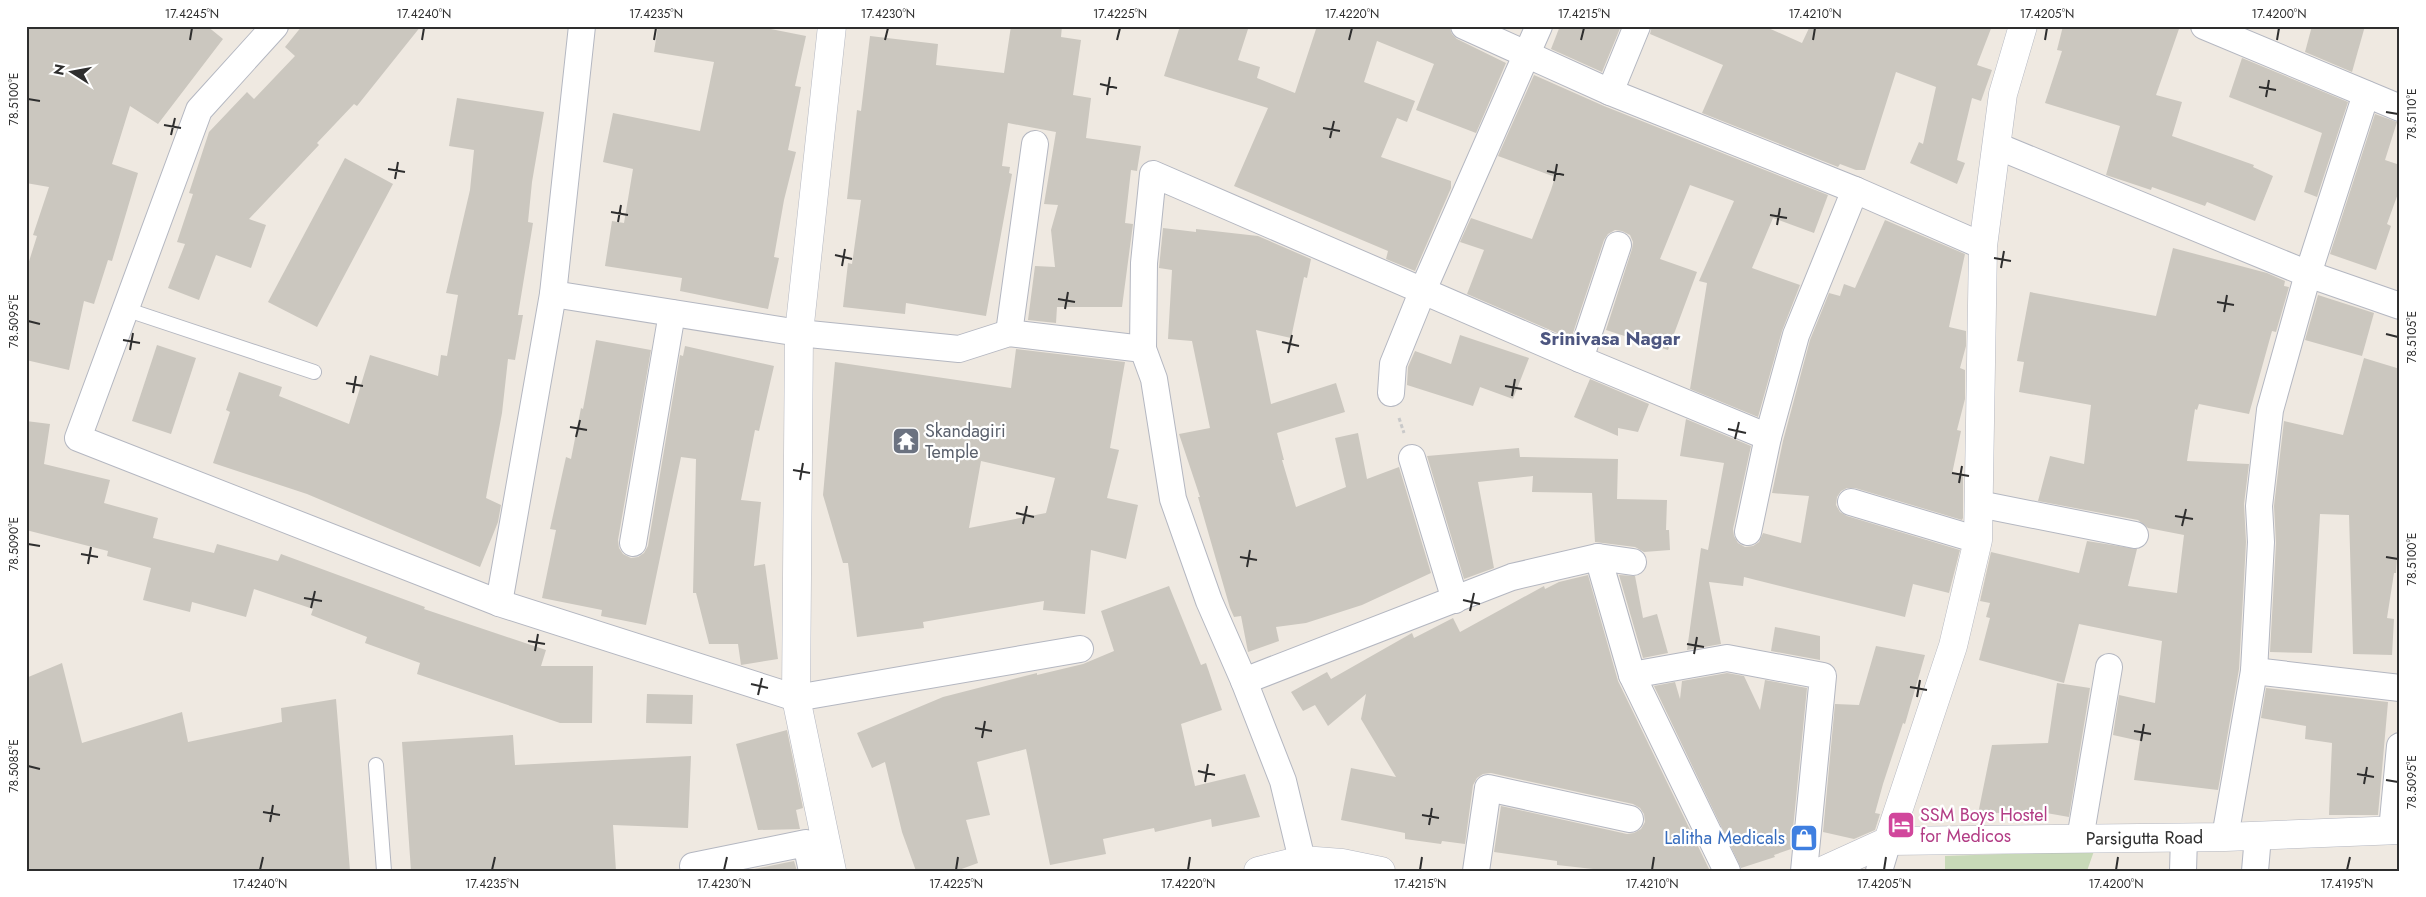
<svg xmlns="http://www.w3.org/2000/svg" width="2426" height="897" font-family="Jost,sans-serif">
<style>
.cemetery{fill:#c8d9b8}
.building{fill:#cbc7bf;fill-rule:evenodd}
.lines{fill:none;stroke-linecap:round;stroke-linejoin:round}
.service-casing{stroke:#b4b7c1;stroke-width:16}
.minor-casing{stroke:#b4b7c1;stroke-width:28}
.tertiary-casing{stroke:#b4b7c1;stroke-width:29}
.path{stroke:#c9c9c9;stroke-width:3;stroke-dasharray:4 2.5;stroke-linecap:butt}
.service{stroke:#fff;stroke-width:14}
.minor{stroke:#fff;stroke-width:26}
.tertiary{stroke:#fff;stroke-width:28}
.ticks{fill:none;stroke:#2e2e2e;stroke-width:2}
.labels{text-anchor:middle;stroke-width:4.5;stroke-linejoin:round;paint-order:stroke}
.worship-label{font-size:18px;fill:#5b616d;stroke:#fff;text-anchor:start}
.hotel-label{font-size:18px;fill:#b23c85;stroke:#fff;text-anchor:start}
.shop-label{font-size:18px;fill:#366cbe;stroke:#fff;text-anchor:end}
.street-label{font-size:18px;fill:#2e2e2e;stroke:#fff}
.neighbourhood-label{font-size:19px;font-weight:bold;fill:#4d5680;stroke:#fff}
.neatline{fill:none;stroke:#2e2e2e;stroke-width:2}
.ticks-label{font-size:12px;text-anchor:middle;fill:#2e2e2e}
</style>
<rect width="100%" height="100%" fill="#efe9e1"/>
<!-- cemetery -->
<path class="cemetery" d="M2094 851 2087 871H1945V856Z"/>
<!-- building -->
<g class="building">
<path d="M26 26H207L223 39 158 124 130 106 112 164 138 173 112 261 108 260 94 304 84 301 69 370 26 360V271L37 236 33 235 49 187 26 183Z"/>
<path d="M302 26H421L357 106 354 104 317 143 319 145 249 219 266 225 251 268 216 255 199 300 168 288 185 244 177 242 193 194 189 193 209 132 247 92 254 99 295 56 285 47Z"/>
<path d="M658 26H756L806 36 795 86 801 87 788 150 796 152 784 200 774 257 779 258 768 309 680 291 682 278 605 266 612 221 624 223 633 169 603 162 613 113 700 131 714 62 654 52Z"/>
<path d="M1011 26H1062L1061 37 1081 40 1073 95 1091 98 1086 138 1141 146 1137 171 1131 170 1125 223 1133 224 1122 307H1057L1056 323 1028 320 1035 266 1055 267 1051 230 1058 205 1044 204 1056 132 1008 123 1002 166 1010 167 1009 173 1012 174 986 316 906 303 905 314 843 307 848 263 852 264 861 200 847 199 857 110 861 111 870 36 938 44 936 65 1004 73Z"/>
<path d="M1180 26H1249L1238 60 1260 67 1257 78 1295 93 1317 26H1449L1452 34 1457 39 1506 63 1476 133 1416 110 1434 64 1377 41 1364 82 1415 101 1407 122 1397 118 1381 157 1451 181V188L1415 271 1386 259 1388 251 1234 186 1268 108 1164 76Z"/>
<path d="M1560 26H1621L1602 72 1551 49Z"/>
<path d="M1652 26H1764L1802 43 1810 26H1992L1977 65 1992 70 1981 101 1972 98 1957 160 1965 163 1957 184 1910 163 1919 142 1923 144 1936 87 1896 72 1865 170H1856L1840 164 1838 167 1702 113 1723 65 1650 34Z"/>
<path d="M2063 26H2180L2156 95 2182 102 2172 136 2254 165 2253 167 2273 176 2255 221 2207 202 2205 206 2152 187 2151 190 2106 175 2120 126 2045 103 2062 51 2057 50Z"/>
<path d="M2312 26H2365L2352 72 2305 52Z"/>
<path d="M2242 58 2348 102 2317 197 2304 192 2322 133 2229 97Z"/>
<path d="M1534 75 1604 106 1828 195 1814 233 1773 218 1752 268 1800 285 1782 331 1758 417 1690 389 1707 283 1699 281 1734 201 1690 185 1660 259 1697 272 1668 350 1606 330 1632 249 1633 242 1630 235 1622 231 1615 230 1608 234 1604 240 1571 339 1467 294 1484 250 1460 242 1471 218 1532 239 1551 190 1555 177 1498 156Z"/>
<path d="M457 98 544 112 532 182 528 222 533 223 518 315H523L515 360 508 359 502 413 486 498 501 505 498 522 480 567 307 494 213 463 230 412 226 410 239 372 282 387 279 396 349 424 370 355 438 376 441 355 447 356 458 295 446 293 470 190 474 150 449 146Z"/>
<path d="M2375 114 2397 122 2385 160 2400 165V188L2387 224 2391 226 2376 270 2330 254Z"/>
<path d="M345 158 393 184 317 327 268 302Z"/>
<path d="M1885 220 1965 254 1949 327 1966 331V346L1960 368 1965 370V399L1957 430 1961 431 1952 474 1963 476V518L1962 520 1855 488H1847L1841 491 1837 497 1836 505 1840 512 1847 516 1960 550 1949 593 1913 584 1905 617 1744 577 1743 586 1709 582 1721 644 1687 650 1701 548 1708 550 1724 463 1680 456 1686 419 1751 446 1733 529 1734 536 1738 543 1745 547 1753 546 1759 542 1763 533 1801 543 1809 496 1772 493 1783 441 1810 340 1829 293 1840 296 1844 284 1855 288Z"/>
<path d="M1163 228 1196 232V229L1258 236 1311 259 1307 278 1304 277 1291 338 1256 330 1271 404 1336 383 1345 412 1277 433 1284 460H1282L1296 507 1346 487 1335 438 1358 433 1367 479 1399 467 1431 573 1362 605 1306 623 1276 627 1279 641 1248 652 1241 616 1234 617 1230 608 1198 497H1200L1179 434 1210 428 1192 341 1168 339 1172 270 1159 268Z"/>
<path d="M2173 248 2267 273 2285 281 2284 286 2289 287 2276 332 2272 331 2249 414 2199 404 2197 410 2195 409 2187 461 2249 464 2244 504 2246 542 2239 669 2218 790 2134 780 2140 741 2113 735 2119 695 2155 703 2162 641 2079 624 2064 683 1979 660 1990 618 1986 617 1990 603 1980 601 1991 552 2079 573 2087 541 2137 549 2128 586 2177 593 2184 535 2148 528 2138 520 2038 501 2050 456 2084 464 2091 405 2019 392 2024 362 2017 361 2030 292 2156 316Z"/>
<path d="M2318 295 2374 313 2362 356 2305 340Z"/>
<path d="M1460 335 1529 358 1513 399 1480 387 1473 406 1407 385 1408 367 1415 351 1451 364Z"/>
<path d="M596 340 651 350 618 540 619 548 623 554 631 558 638 557 644 553 648 546 680 355 683 356 685 346 774 366 759 431 755 430 741 500 761 502 754 566 765 564 778 659 741 665 738 644H709L696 593H693L696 459 681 457 646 625 601 616 602 610 542 598 556 530 550 529 566 457 571 459 581 408 583 409Z"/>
<path d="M157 345 196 358 171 434 132 421Z"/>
<path d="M1016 349 1125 362 1110 448 1119 450 1107 498 1138 505 1126 559 1091 550 1085 614 1043 610 1044 601 923 622 924 628 857 637 848 563H843L823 495 835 362 1011 388ZM981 461 1055 478 1046 513 969 528Z"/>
<path d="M2364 358 2400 369V510L2396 573H2394L2387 618 2394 619 2392 655 2353 654 2349 515 2320 514 2312 653 2270 652 2276 543 2274 506 2284 421 2343 435Z"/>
<path d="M1590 379 1649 404 1638 432 1618 428V436L1574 417Z"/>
<path d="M26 421 50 424 44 464 110 480 104 503 158 518 153 538 214 553 217 544 278 561 281 554 425 607 424 609 546 650 541 666H593L592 723H560L417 674 420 663 365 643 367 637 311 615 313 609 254 589 246 617 192 602 190 612 143 600 151 568 107 556 108 551 26 530Z"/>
<path d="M1519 448 1520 457 1618 459 1617 499 1667 500 1666 530H1669L1670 550 1644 552 1635 547 1595 542 1592 493 1532 492 1533 476 1478 482 1494 568 1464 579 1427 456Z"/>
<path d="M1588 575 1618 681 1710 871H1611L1557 865V861L1494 852 1501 806 1627 834 1634 833 1641 829 1645 822 1644 814 1640 808 1633 804 1491 773 1483 774 1477 778 1473 785 1465 844 1442 841 1441 844 1405 839V833L1341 820 1351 768 1396 777 1361 719 1366 694 1328 726 1315 705 1303 711 1291 692 1327 672 1331 679 1412 633 1414 638 1453 618 1460 632 1544 586 1545 589 1559 582Z"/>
<path d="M1619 575 1635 576 1643 618 1657 614 1668 653 1643 658Z"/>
<path d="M1169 586 1201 665 1206 663 1222 710 1181 724 1195 786 1245 774 1260 817 1212 827 1211 819 1155 832 1154 828 1103 839 1106 854 1050 865 1026 749 977 762 990 815 966 820 978 863 956 871H916L902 832 885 762 872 768 857 733 943 697 1037 673V675L1083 664 1114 651 1101 611Z"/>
<path d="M1775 627 1820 636V660L1771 651Z"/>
<path d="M1876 646 1925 655 1905 724 1903 723 1883 784 1875 813 1880 814 1875 830 1854 839 1823 832 1835 704 1859 705Z"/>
<path d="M62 663 82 743 182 712 188 742 282 722 281 708 336 699 350 871H26V678Z"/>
<path d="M1727 673 1744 676 1760 710 1765 680 1807 688 1791 849 1774 855 1775 857 1741 868 1654 686 1675 682 1680 699 1682 681Z"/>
<path d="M2057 683 2090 688 2069 817 2035 811 1978 814 1992 745 2048 743Z"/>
<path d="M2266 688 2388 702 2378 815H2329L2332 743 2305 739 2306 726 2261 718Z"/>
<path d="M647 694 693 695 692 724 646 723Z"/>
<path d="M787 730 803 808 796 810 800 829 758 830 736 744Z"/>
<path d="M513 735 515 765 691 756 688 828 613 825 616 871H411L402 742Z"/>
<path d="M794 861 797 871H745Z"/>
</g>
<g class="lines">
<!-- service casing -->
<g class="service-casing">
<g id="service">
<path d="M125 309 314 372"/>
<path d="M376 765 384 871"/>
</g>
</g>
<!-- minor casing -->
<g class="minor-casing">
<g id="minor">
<path d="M275 26 199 110 78 438 499 603 796 698 1080 649"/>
<path d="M1464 26 1610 92 1855 190 1983 246"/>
<path d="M2204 26 2400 108"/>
<path d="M1610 92 1637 26"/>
<path d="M1997 146 2308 274 2400 306"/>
<path d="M553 294 799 333 959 349 1009 333 1143 349"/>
<path d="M1009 333 1035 144"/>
<path d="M1580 359 1618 245"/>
<path d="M1391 393 1393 364 1423 290 1539 26"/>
<path d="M1412 458 1455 600"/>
<path d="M1851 502 1978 540"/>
<path d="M1979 504 2135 535"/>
<path d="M1748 532 1768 437 1796 335 1855 190"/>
<path d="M633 543 672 313"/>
<path d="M1598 557 1632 675 1727 871"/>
<path d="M499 603 553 294 582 26"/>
<path d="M2254 671 2400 688"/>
<path d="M1632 675 1727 658 1823 676 1804 871"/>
<path d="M1244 681 1512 577 1598 557 1633 562"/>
<path d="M2392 831 2400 746"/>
<path d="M2225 837 2254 671 2261 542 2259 506 2270 410 2308 274 2366 94"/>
<path d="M2080 839 2109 667"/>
<path d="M1302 860 1283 781 1244 681 1209 601 1173 499 1154 379 1143 349 1144 263 1153 174 1580 359 1768 437"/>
<path d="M694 871 693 866 806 843 812 871"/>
<path d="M1476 871 1488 788 1630 819"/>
<path d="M1879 871 1888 841"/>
<path d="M2183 871 2184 837"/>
<path d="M2255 871 2258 836"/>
</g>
</g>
<!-- tertiary casing -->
<g class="tertiary-casing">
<g id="tertiary">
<path d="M1888 841 1953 646 1978 540 1983 246 2003 94 2023 26"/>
<path d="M832 871 796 698 799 333 832 26"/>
<path d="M1258 871 1302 860 1342 863 1381 871"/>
<path id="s1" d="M1822 871 1888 841 2225 837 2400 830"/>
</g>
</g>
<!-- path -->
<path class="path" d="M1399 418 1404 433"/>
<!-- service -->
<use href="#service" class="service"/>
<!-- minor -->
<use href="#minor" class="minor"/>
<!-- tertiary -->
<use href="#tertiary" class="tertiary"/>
</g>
<!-- ticks -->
<path class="ticks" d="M190 40 192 28M422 40 424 28M654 40 656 28M885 40 888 28M1117 40 1120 28M1349 40 1352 28M1581 40 1584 28M1813 40 1815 28M2045 40 2047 28M2277 40 2279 28M1100 84 1117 88M2259 87 2276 90M1107 95 1110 77M2266 97 2269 80M28 99 40 101M2386 112 2398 114M164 125 181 128M1323 128 1340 131M171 135 175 118M1330 138 1334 121M388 169 405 172M1547 171 1564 175M395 179 398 162M1554 181 1557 164M611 212 628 215M1770 215 1787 218M618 222 621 205M1777 225 1780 208M835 255 852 259M1994 258 2011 261M842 266 845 249M2001 268 2004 251M1058 299 1075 302M2217 302 2234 305M1065 309 1068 292M2224 312 2227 295M28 321 40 324M2386 334 2398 337M123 340 140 343M1282 342 1299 346M130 350 133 333M1288 353 1292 335M346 383 363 386M1505 386 1522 389M353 393 356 376M1512 396 1515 379M570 427 587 430M1728 429 1746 433M576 437 580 420M1735 439 1739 422M793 470 810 473M1952 473 1969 476M800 480 803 463M1959 483 1962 466M1016 513 1034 517M2175 516 2193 519M1023 524 1027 506M2182 526 2186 509M28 544 40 546M81 554 98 557M1240 557 1257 560M2386 557 2398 559M88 564 91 547M1247 567 1250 550M304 598 322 601M1463 600 1480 604M311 608 315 591M1470 611 1474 593M528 641 545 644M1687 644 1704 647M535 651 538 634M1694 654 1697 637M751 684 768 688M1910 687 1927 690M758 695 762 678M1917 697 1920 680M975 728 992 731M2134 731 2151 734M982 738 985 721M2141 741 2144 724M28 766 40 769M1198 771 1215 775M2357 774 2374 777M2386 780 2398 782M1205 782 1208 764M2364 784 2367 767M263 812 280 815M1422 815 1439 818M270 822 273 805M1429 825 1432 808M260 870 263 857M492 870 495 857M724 870 727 857M956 870 958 857M1188 870 1190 857M1420 870 1422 857M1652 870 1654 857M1884 870 1886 857M2116 870 2118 857M2347 870 2350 857"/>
<!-- icons -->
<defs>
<g id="temple-square" transform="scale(1.4375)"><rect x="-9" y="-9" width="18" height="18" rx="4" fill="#6b7280" stroke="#fff"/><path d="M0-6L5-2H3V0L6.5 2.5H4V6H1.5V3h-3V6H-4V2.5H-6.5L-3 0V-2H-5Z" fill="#fff"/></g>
<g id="hotel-square" transform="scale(1.4375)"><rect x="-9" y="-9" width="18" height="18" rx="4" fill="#d1479c" stroke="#fff"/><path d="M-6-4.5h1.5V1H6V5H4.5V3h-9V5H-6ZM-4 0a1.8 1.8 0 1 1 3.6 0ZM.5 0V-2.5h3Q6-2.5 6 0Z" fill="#fff"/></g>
<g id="shop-square" transform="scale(1.4375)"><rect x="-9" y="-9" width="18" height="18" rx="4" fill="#3f7fe0" stroke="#fff"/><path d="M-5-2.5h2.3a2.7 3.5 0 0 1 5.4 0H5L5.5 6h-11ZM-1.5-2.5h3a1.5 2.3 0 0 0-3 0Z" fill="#fff"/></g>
</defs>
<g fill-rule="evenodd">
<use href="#temple-square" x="906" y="441"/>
<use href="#hotel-square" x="1901" y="825"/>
<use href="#shop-square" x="1804" y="838"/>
</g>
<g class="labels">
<!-- worship labels -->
<g class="worship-label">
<text x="925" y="437">Skandagiri<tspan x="925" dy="21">Temple</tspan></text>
</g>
<!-- hotel labels -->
<g class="hotel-label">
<text x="1920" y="821">SSM Boys Hostel<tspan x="1920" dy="21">for Medicos</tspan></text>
</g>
<!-- shop labels -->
<g class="shop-label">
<text x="1785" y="844">Lalitha Medicals</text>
</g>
<!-- street labels -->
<g class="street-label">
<text dy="6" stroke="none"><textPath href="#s1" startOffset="329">Parsigutta Road</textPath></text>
</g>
<!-- neighbourhood labels -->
<g class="neighbourhood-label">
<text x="1610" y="345">Srinivasa Nagar</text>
</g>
</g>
<!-- border -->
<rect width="2426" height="897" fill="none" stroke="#ffffff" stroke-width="55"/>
<!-- north arrow -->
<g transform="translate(72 72) rotate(281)" stroke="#ffffff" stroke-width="4" paint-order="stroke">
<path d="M0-4L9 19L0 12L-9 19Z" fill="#2e2e2e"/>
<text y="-8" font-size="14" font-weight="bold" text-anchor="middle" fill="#2e2e2e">N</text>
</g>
<rect x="28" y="28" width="2370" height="842" class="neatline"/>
<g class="ticks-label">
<text x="192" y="18">17.4245°N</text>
<text x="424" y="18">17.4240°N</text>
<text x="656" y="18">17.4235°N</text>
<text x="888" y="18">17.4230°N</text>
<text x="1120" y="18">17.4225°N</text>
<text x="1352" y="18">17.4220°N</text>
<text x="1584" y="18">17.4215°N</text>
<text x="1815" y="18">17.4210°N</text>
<text x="2047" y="18">17.4205°N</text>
<text x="2279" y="18">17.4200°N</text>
<text transform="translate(14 99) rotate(-90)" y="4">78.5100°E</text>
<text transform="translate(2412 114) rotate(-90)" y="4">78.5110°E</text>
<text transform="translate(14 321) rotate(-90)" y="4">78.5095°E</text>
<text transform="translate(2412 337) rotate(-90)" y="4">78.5105°E</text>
<text transform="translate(14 544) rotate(-90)" y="4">78.5090°E</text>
<text transform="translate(2412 559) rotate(-90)" y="4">78.5100°E</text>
<text transform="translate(14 766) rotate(-90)" y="4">78.5085°E</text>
<text transform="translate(2412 782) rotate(-90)" y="4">78.5095°E</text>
<text x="260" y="888">17.4240°N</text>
<text x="492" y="888">17.4235°N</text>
<text x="724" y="888">17.4230°N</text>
<text x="956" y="888">17.4225°N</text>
<text x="1188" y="888">17.4220°N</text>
<text x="1420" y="888">17.4215°N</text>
<text x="1652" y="888">17.4210°N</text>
<text x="1884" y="888">17.4205°N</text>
<text x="2116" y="888">17.4200°N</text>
<text x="2347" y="888">17.4195°N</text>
</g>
</svg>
